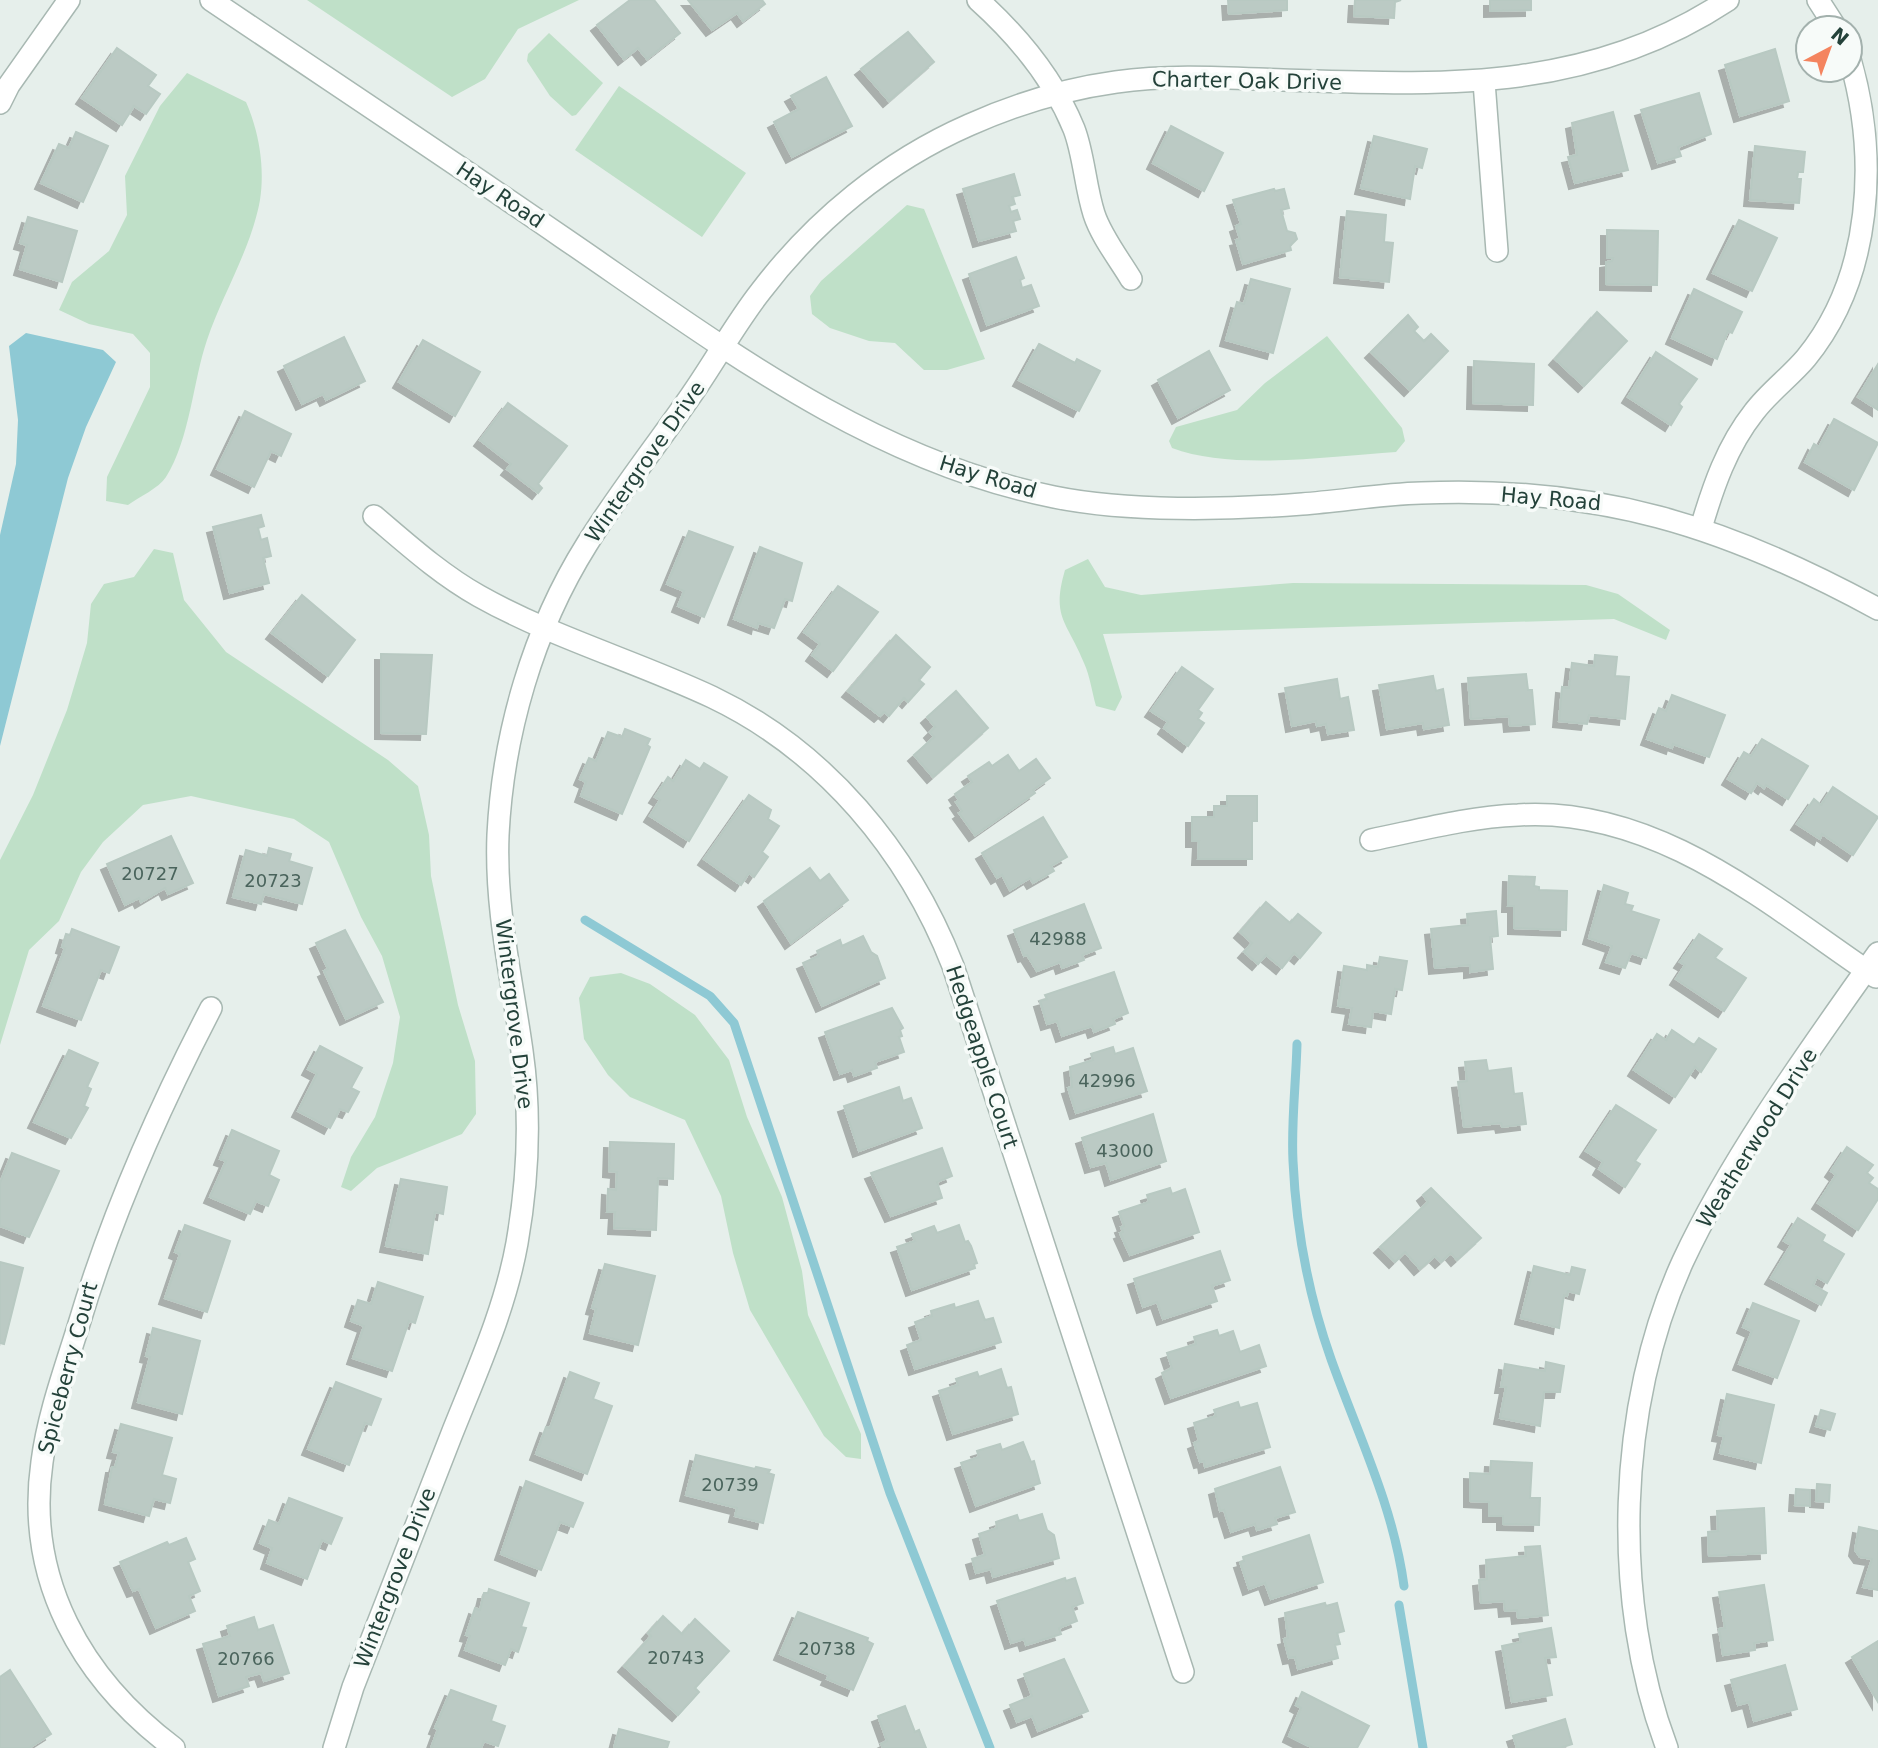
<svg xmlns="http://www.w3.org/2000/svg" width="1878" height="1748" font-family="'DejaVu Sans',sans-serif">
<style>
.green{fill:#bfe0c8}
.water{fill:#8ec9d4}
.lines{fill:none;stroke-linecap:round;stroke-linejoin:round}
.stream{stroke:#8ec9d4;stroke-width:9}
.building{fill:#bbcac4;stroke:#b8c9c2;stroke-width:2;filter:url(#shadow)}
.minor-casing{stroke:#a8b8b2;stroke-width:24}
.tertiary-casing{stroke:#a8b8b2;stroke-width:24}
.minor{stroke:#fff;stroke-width:21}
.tertiary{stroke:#fff;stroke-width:21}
.labels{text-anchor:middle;stroke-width:7;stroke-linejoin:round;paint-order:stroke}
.number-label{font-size:18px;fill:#4a645c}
.street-label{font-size:21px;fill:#24423a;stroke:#f7fbf9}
</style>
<defs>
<filter id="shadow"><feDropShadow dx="-6" dy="6" stdDeviation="0" flood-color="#0004"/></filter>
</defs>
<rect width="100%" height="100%" fill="#e6efeb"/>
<!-- green -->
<g class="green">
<path d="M307 0H579L518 29 485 79 452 97Z"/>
<path d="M549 33 603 83 576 115 572 116 550 96 527 61 528 54Z"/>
<path d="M187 73 246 102C259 132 265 167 260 200 251 249 223 293 207 340 193 381 190 439 166 477 159 488 139 497 128 505L106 501 107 477 150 387V353L133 334 89 324 59 310 72 282 109 251 127 215 125 176 160 106Z"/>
<path d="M619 86 746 173 702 237 575 150Z"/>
<path d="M907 205 924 209 985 359 947 370H924L895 343 869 341 830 328 812 314 810 296 821 281Z"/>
<path d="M1327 336 1402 428 1405 441 1396 452C1331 456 1232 471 1172 448L1169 441 1176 427 1237 410 1265 383Z"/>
<path d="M154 549 173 553 184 600 226 652 388 760 418 786 429 835 431 876 458 1005 475 1061 476 1114 462 1134 377 1168 351 1191 341 1187 351 1157 375 1117 393 1063 400 1017 382 956 361 917 329 842 294 819 191 796 143 805 103 842 81 872 59 921 29 950 0 1045V860L33 795 67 710 87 643 91 604 104 584 134 577Z"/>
<path d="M1088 559 1105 587 1141 595 1293 583 1586 585 1618 594 1670 630 1666 640 1614 619 1103 634 1122 697 1115 711 1096 706C1092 692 1090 676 1084 663 1067 621 1051 618 1065 570Z"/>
<path d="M621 973 650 984 695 1015 729 1060 747 1117 782 1197 802 1271 808 1315 861 1434V1459L846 1457 824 1436 750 1310 733 1253 721 1196 685 1120 630 1097 608 1075 584 1039 579 998 590 977Z"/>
</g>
<!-- water -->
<path class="water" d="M26 333 103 350 116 362 86 427 68 478 0 746V535L16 464 18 420 9 346Z"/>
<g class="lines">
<!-- stream -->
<g class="stream">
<path d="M585 920 710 996 734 1023 890 1493 990 1748"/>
<path d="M1297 1044C1296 1083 1291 1123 1293 1161 1296 1227 1309 1297 1331 1359 1358 1435 1393 1505 1404 1586"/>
<path d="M1399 1605 1423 1748"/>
</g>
</g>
<!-- building -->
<g class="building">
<path d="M630 0H654L680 33 647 59 638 48 624 59 597 25Z"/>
<path d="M688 0H762L765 4 743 21 737 13 712 30Z"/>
<path d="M1228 0H1287V10L1229 14Z"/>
<path d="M1355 0H1401L1395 2 1394 18 1354 16Z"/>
<path d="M1490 0H1531V10L1490 11Z"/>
<path d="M908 32 934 62 889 101 861 69Z"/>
<path d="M117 48 156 75 148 86 160 94 146 114 134 106 122 125 82 98Z"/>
<path d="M1775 49 1789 101 1740 116 1725 65Z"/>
<path d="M826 77 852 126 792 157 774 122 799 109 791 96Z"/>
<path d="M1699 93 1711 134 1678 147 1681 156 1658 163 1641 110Z"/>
<path d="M1613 112 1628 170 1575 183 1568 157 1577 155 1572 123Z"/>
<path d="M1171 126 1223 153 1204 191 1153 163Z"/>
<path d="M76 132 108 146 83 202 41 183 59 144 69 148Z"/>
<path d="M1374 136 1427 149 1422 168 1415 166 1410 199 1361 188Z"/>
<path d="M1755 146 1805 152 1803 172H1798L1797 179H1801L1799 203 1750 200Z"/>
<path d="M1014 174 1020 195 1012 197 1015 204 1009 206 1011 212 1017 210 1020 219 1013 221 1016 231 979 241 963 189Z"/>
<path d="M1274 189 1275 191 1284 189 1289 208 1281 210 1287 231 1295 233 1297 239 1290 246 1291 250 1243 264 1236 240 1240 239 1236 226 1241 224 1233 200Z"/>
<path d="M1347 211 1386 215 1384 242 1393 243 1389 282 1340 277Z"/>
<path d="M28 217 77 231 62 282 20 269 27 245 20 243Z"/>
<path d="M1739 220 1777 238 1752 291 1713 273Z"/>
<path d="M1607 230 1658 231 1657 285 1606 284V262L1612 261 1613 258H1607Z"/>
<path d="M1016 257 1024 278 1020 280 1022 288 1031 285 1039 306 987 325 969 274Z"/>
<path d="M1251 279 1290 289 1273 353 1226 340 1237 302 1244 304Z"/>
<path d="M1694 289 1742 312 1732 333 1728 331 1717 359 1672 338Z"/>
<path d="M1597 312 1627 341 1584 386 1555 359Z"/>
<path d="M1408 315 1418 327 1414 331 1424 341 1431 334 1448 351 1410 390 1371 352Z"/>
<path d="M344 337 365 381 326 400 323 394 302 404 284 366Z"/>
<path d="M423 340 480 372 455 416 399 382Z"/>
<path d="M1039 344 1075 363 1077 359 1100 371 1079 411 1019 380Z"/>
<path d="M1209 351 1230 390 1178 418 1158 380Z"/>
<path d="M1656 352 1697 379 1679 404 1682 407 1671 425 1628 397Z"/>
<path d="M1474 361 1534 364 1533 405 1473 403Z"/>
<path d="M1878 364V410L1858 397Z"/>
<path d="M508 403 567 446 538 484 542 488 538 493 507 469 511 464 480 440Z"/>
<path d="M245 411 291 434 281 456 271 451 254 487 217 469Z"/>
<path d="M1834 419 1878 443 1854 490 1805 462 1814 444 1819 447Z"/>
<path d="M261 515 264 526 258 528 261 540 267 538 271 556 263 558 269 583 230 593 213 527Z"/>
<path d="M689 531 733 547 704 617 678 606 684 591 667 584Z"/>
<path d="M760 547 802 563 792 601 785 599 774 628 758 623 757 628 734 619Z"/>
<path d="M838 586 878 612 833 671 812 655 820 644 804 632Z"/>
<path d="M302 595 355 640 328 676 272 633Z"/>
<path d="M896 635 930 667 919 680 924 684 908 702 904 698 889 716 884 712 880 716 848 691Z"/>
<path d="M381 654 432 655 426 734 381 733Z"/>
<path d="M1595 655 1617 657 1615 676 1629 677 1625 719 1589 715 1587 724 1559 721 1562 687 1569 688 1572 663 1594 666Z"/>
<path d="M1182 667 1213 689 1198 710 1202 713 1198 719 1204 723 1188 746 1164 728 1168 722 1151 711Z"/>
<path d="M1526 674 1528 690H1532L1535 724 1510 726 1509 716 1471 719 1468 678Z"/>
<path d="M1433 676 1436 691 1443 689 1449 725 1424 729 1423 723 1387 729 1379 685Z"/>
<path d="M1337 679 1340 699 1348 697 1354 730 1328 734 1326 724 1317 726 1316 721 1292 726 1285 688Z"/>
<path d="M956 691 988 728 933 777 914 755 934 737 930 732 935 727 927 717Z"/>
<path d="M1672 695 1725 715 1709 757 1673 744 1672 748 1647 739 1659 708 1666 711Z"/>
<path d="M625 729 650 739 647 745 650 747 622 814 581 796 586 782 580 779 589 758 596 761 608 732 622 737Z"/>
<path d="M1762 739 1808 766 1788 799 1766 785 1764 788 1757 783 1751 793 1728 779 1744 752 1751 756Z"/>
<path d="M1008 755 1019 771 1036 759 1050 778 1033 790 1035 793 975 835 959 813 962 811 956 802 959 800 955 794 972 782 968 776 989 762 992 766Z"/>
<path d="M686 760 700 769 704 763 727 777 689 841 650 816 660 800 655 797 668 777 673 781Z"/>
<path d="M1833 787 1878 817 1853 855 1822 834 1820 839 1797 824 1814 799 1821 805Z"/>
<path d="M749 795 771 810 768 819 779 826 762 852 768 857 754 877 749 873 741 885 704 859Z"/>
<path d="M1227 796H1257V821H1252V859H1198L1199 841H1192V817H1214V806H1227Z"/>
<path d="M1043 817 1067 857 1051 866 1054 871 1033 883 1030 878 1010 890 1002 875 997 878 982 853Z"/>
<path d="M171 836 193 883 168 894 165 888 141 902 139 898 125 905 107 864Z"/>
<path d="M269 848 291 854 289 861 312 868 302 904 264 894 261 904 233 897 246 850 267 856Z"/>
<path d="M810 868 820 881 829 874 848 900 791 943 764 901Z"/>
<path d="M1509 876 1535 877 1534 886 1539 887V890L1567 891 1566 930 1514 928V906H1508Z"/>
<path d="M1604 885 1628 893 1625 904 1633 906 1631 911 1659 920 1646 958 1631 953 1625 968 1606 962 1612 946 1589 938Z"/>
<path d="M1266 902 1290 923 1298 914 1321 933 1300 958 1294 953 1282 968 1266 955 1258 964 1244 952 1252 943 1240 932Z"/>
<path d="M1084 904 1101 948 1082 955 1084 960 1062 968 1060 962 1037 971 1027 955 1024 956 1014 930Z"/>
<path d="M1496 911 1498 936 1490 937 1493 969 1470 972V965L1435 968 1431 929 1468 925 1467 914Z"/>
<path d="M72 929 119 947 109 973 101 970 81 1020 43 1006 65 948 62 947 66 934 70 935Z"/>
<path d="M345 930 383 1002 346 1019 324 971 328 969 316 943Z"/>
<path d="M1699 934 1722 949 1715 958 1746 978 1724 1011 1676 979 1685 965 1680 962Z"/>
<path d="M863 936 871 952 877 956 885 978 822 1006 803 963 819 956 817 951 840 940 842 946Z"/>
<path d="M1380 957 1407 961 1402 990 1395 989 1391 1014 1373 1011 1371 1027 1349 1024 1352 1008 1338 1006 1344 966 1367 970V965L1378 967Z"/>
<path d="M1114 972 1128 1013 1113 1019 1115 1024 1094 1032 1092 1026 1062 1036 1057 1021 1047 1024 1040 1001 1047 999 1045 995Z"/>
<path d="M892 1008 903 1028 900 1030 902 1036 899 1037 904 1052 875 1062 877 1068 854 1076 852 1070 840 1074 825 1032Z"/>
<path d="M1672 1030 1694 1045 1699 1038 1716 1049 1701 1072 1695 1067 1675 1097 1634 1070 1657 1034 1666 1040Z"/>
<path d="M320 1046 362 1068 351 1088 359 1092 348 1112 340 1109 330 1128 298 1111 317 1074 308 1069Z"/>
<path d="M1113 1047 1115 1054 1133 1048 1147 1091 1076 1113 1068 1088 1072 1087 1070 1067 1093 1060 1091 1054Z"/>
<path d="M69 1050 98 1063 87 1087 91 1089 84 1106 88 1108 71 1138 34 1122Z"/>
<path d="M1486 1060 1488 1071 1511 1068 1514 1094 1522 1093 1526 1124 1502 1127 1501 1123 1464 1127 1458 1082 1467 1081 1465 1062Z"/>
<path d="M899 1087 903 1101 911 1098 922 1128 859 1151 844 1106Z"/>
<path d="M1616 1105 1656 1130 1635 1161 1640 1164 1625 1187 1599 1169 1603 1162 1586 1151Z"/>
<path d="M1153 1114 1166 1161 1111 1180 1106 1163 1091 1167 1082 1138Z"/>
<path d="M232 1130 279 1151 269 1175 279 1180 268 1206 256 1201 250 1214 210 1197 226 1161 220 1159Z"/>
<path d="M610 1142 674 1144 673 1179 658 1178 656 1230 614 1228 615 1212H607L608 1189 616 1190 617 1172 609 1171Z"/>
<path d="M1847 1147 1873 1165 1867 1173 1873 1178 1869 1183 1878 1189V1199L1858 1230 1818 1203 1836 1175 1831 1171Z"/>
<path d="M942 1148 952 1176 937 1182 942 1198 891 1216 871 1173Z"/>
<path d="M12 1153 59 1171 29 1237 0 1226V1183Z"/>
<path d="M401 1179 447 1187 443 1214 435 1212 428 1254 386 1246Z"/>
<path d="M1170 1188 1172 1194 1185 1189 1199 1232 1130 1255 1120 1233 1123 1232 1121 1227 1124 1226 1119 1212 1149 1202 1147 1195Z"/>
<path d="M1431 1188 1481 1238 1457 1260 1451 1253 1441 1262 1435 1256 1420 1269 1405 1252 1395 1262 1380 1247 1428 1202 1423 1195Z"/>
<path d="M1798 1218 1825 1235 1822 1241 1844 1254 1827 1283 1817 1277 1813 1285 1827 1293 1821 1305 1771 1278 1791 1245 1784 1241Z"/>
<path d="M185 1225 230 1241 207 1312 165 1298 180 1254 175 1252Z"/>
<path d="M959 1225 965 1242 968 1241 971 1246 977 1263 974 1264 975 1268 912 1290 897 1247 915 1241 912 1234 934 1226 937 1233Z"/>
<path d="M1220 1251 1230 1280 1212 1286 1217 1301 1163 1319 1157 1302 1143 1307 1134 1279Z"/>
<path d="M0 1262 23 1268 4 1344 0 1343Z"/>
<path d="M605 1264 655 1276 638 1345 590 1333 596 1309 592 1308Z"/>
<path d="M1534 1266 1570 1275 1572 1267 1585 1270 1579 1294 1568 1291 1567 1296 1564 1295 1559 1328 1521 1318Z"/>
<path d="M378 1282 423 1297 415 1323 409 1321 392 1371 353 1358 364 1326 351 1321 358 1300 371 1304Z"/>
<path d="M978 1301 985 1320 993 1318 1001 1342 915 1369 907 1345 921 1340 915 1322 932 1316 931 1311 954 1304 955 1308Z"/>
<path d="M1753 1303 1799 1321 1777 1378 1739 1364 1752 1331 1743 1327Z"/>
<path d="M153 1328 200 1341 182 1414 138 1402 150 1357 146 1356Z"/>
<path d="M1217 1330 1219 1336 1233 1331 1240 1352 1259 1345 1266 1366 1171 1398 1162 1373 1172 1368 1167 1353 1196 1344 1194 1337Z"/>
<path d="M1546 1362 1564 1366 1560 1392H1544L1540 1426 1500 1418 1506 1387H1501L1505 1364 1545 1371Z"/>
<path d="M1001 1369 1007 1388 1011 1387 1018 1414 953 1434 939 1391 958 1385 956 1379 977 1372 979 1377Z"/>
<path d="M570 1372 599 1383 593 1399 612 1406 587 1474 536 1454 546 1427 550 1428Z"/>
<path d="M336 1382 381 1399 371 1425 365 1423 349 1465 308 1449Z"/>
<path d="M1727 1394 1774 1405 1761 1463 1720 1453 1724 1436 1718 1435Z"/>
<path d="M1238 1402 1240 1408 1257 1403 1270 1447 1205 1467 1204 1461 1200 1462 1194 1443 1199 1441 1194 1423 1216 1416 1214 1410Z"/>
<path d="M1821 1410 1835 1414 1830 1430 1816 1426Z"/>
<path d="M121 1424 172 1438 162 1475 176 1479 170 1503 154 1499 149 1516 105 1504 112 1467H115L119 1453 113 1452Z"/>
<path d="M1023 1442 1031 1462 1034 1461 1040 1483 976 1506 961 1463 979 1457 977 1451 1000 1444 1002 1450Z"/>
<path d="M696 1455 755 1469 756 1467 770 1470 768 1473 774 1475 763 1523 735 1516 737 1508 686 1495Z"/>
<path d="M1491 1461 1532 1463 1530 1498H1540L1539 1525 1503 1524V1516H1489V1502L1470 1501V1473L1490 1474Z"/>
<path d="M1280 1467 1295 1512 1275 1518 1277 1524 1257 1530 1255 1524 1231 1532 1224 1510 1220 1511 1215 1489Z"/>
<path d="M526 1481 583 1503 573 1527 560 1522 541 1570 501 1554Z"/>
<path d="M1817 1484 1830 1485 1829 1502 1816 1501Z"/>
<path d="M1796 1489 1810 1490V1506L1795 1505Z"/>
<path d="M289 1498 342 1518 331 1544 322 1540 307 1579 267 1563 272 1548 260 1543 269 1520 279 1524Z"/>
<path d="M1764 1508 1766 1553 1709 1556 1708 1532 1718 1531 1717 1511Z"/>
<path d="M1042 1514 1047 1530 1054 1535 1059 1558 993 1577 991 1569 976 1573 972 1559 985 1555 979 1534 997 1528 996 1522 1017 1515 1019 1521Z"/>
<path d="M1859 1527 1878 1531V1590L1863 1587 1872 1559 1860 1557 1855 1550Z"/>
<path d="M1309 1535 1323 1582 1271 1599 1265 1583 1249 1589 1240 1562 1244 1561 1243 1557Z"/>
<path d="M186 1538 195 1559 188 1562 200 1591 189 1596 195 1611 156 1628 139 1589 133 1591 120 1562 167 1542 169 1545Z"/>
<path d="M1540 1546 1548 1615 1518 1618 1517 1610 1505 1611 1504 1601 1481 1603 1479 1580 1487 1579 1486 1560 1526 1556 1525 1547Z"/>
<path d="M1065 1578 1066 1581 1075 1578 1083 1603 1072 1607 1077 1621 1059 1628 1061 1634 1026 1645 1024 1639 1011 1643 997 1601Z"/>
<path d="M1764 1585 1773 1640 1754 1643 1755 1650 1723 1655 1719 1629 1725 1628 1719 1592Z"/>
<path d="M489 1589 529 1603 521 1627 526 1628 518 1652 511 1649 505 1665 465 1650 470 1636 466 1635 475 1608 480 1610 484 1593H488Z"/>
<path d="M1325 1603 1326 1606 1337 1603 1344 1631 1337 1633 1340 1644 1335 1645 1338 1658 1298 1669 1295 1657 1289 1658 1284 1639 1288 1638 1285 1613Z"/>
<path d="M798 1612 868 1638 867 1641 873 1644 853 1690 827 1679 829 1675 780 1654Z"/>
<path d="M663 1616 682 1634 695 1619 729 1651 695 1688 699 1692 678 1715 624 1666 651 1636 648 1633Z"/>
<path d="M254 1617 258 1630 273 1625 289 1673 264 1681 261 1673 246 1677 249 1686 219 1696 203 1644 230 1636 227 1626Z"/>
<path d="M1551 1628 1556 1657 1545 1658 1552 1695 1512 1702 1502 1646 1521 1642 1519 1634Z"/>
<path d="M1878 1641V1702L1852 1657Z"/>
<path d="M1064 1659 1088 1711 1038 1731 1032 1716 1017 1722 1010 1705 1032 1696 1024 1674Z"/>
<path d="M1785 1665 1797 1709 1754 1721 1749 1702 1738 1705 1731 1680Z"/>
<path d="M10 1670 51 1734 29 1748H0V1677Z"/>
<path d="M451 1690 496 1706 491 1721 505 1726 498 1746 484 1741 481 1748H431L438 1729 435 1728Z"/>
<path d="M1302 1692 1369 1726 1357 1748H1313L1289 1736 1301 1708 1296 1705Z"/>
<path d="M905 1706 915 1732 919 1730 926 1748H883L881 1744 887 1741 878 1716Z"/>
<path d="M1565 1719 1572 1744 1560 1748H1517L1513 1736Z"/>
<path d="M619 1729 669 1742 667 1748H614Z"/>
</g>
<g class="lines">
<!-- minor casing -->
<g class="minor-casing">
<g id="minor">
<path d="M978 0C1017 35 1054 80 1074 129 1084 155 1085 186 1094 214 1101 236 1119 259 1131 279"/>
<path d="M1818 0 1836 28"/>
<path d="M1484 82 1497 251"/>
<path d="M0 103 9 85 69 0"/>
<path d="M374 516C407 544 440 574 479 596 552 637 635 661 712 697 825 751 908 851 953 966L1183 1672"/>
<path d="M1701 528C1713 487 1727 446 1754 412 1769 392 1790 377 1806 358 1873 276 1878 156 1850 59"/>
<path d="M1371 840C1420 830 1468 817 1518 815 1657 806 1769 905 1876 977"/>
<path d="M174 1748C82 1679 25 1580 42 1462 48 1415 65 1369 79 1324 112 1213 158 1110 211 1008"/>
<path d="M334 1748 353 1687C385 1604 418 1520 451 1436 476 1373 505 1310 517 1243 528 1180 531 1114 522 1051 512 979 495 910 498 835 503 734 533 630 587 544 618 494 656 446 690 397 714 363 735 324 761 291 815 220 887 161 969 125 1016 104 1065 89 1116 82 1172 74 1227 78 1283 80 1443 85 1587 93 1728 0"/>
<path d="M1667 1748C1611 1600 1617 1405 1683 1261 1732 1156 1811 1048 1878 953"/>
</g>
</g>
<!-- tertiary casing -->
<g class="tertiary-casing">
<path id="tertiary" d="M211 0C328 79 446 157 562 237 716 342 868 460 1054 497 1128 512 1227 510 1302 504 1342 501 1382 494 1421 493 1598 486 1724 525 1878 609"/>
</g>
<!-- minor -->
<use href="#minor" class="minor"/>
<!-- tertiary -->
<use href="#tertiary" class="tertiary"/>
</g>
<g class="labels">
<!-- number labels -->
<g class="number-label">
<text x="150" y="880">20727</text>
<text x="273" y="887">20723</text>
<text x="1058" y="945">42988</text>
<text x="1107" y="1087">42996</text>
<text x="1125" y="1157">43000</text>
<text x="730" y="1491">20739</text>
<text x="827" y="1655">20738</text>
<text x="676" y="1664">20743</text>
<text x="246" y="1665">20766</text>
</g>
<!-- street labels -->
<g class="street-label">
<text transform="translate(1247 81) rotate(1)" y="7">Charter Oak Drive</text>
<text transform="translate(500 195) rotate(34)" y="7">Hay Road</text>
<text transform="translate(645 462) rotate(-55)" y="7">Wintergrove Drive</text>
<text transform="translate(988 477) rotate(17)" y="7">Hay Road</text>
<text transform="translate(1551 499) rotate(5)" y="7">Hay Road</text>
<text transform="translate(514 1014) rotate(83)" y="7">Wintergrove Drive</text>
<text transform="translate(982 1057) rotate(72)" y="7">Hedgeapple Court</text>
<text transform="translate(1757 1138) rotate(-58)" y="7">Weatherwood Drive</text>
<text transform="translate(68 1368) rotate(-75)" y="7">Spiceberry Court</text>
<text transform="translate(395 1578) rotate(-69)" y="7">Wintergrove Drive</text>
</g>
</g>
<!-- north arrow -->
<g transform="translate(1829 49) rotate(41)"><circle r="33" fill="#f7fbf9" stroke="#a3b1ad" stroke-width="2"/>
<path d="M0-5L12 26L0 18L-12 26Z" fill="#f4845f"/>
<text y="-10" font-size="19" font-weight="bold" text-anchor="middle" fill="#24423a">N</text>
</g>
</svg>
